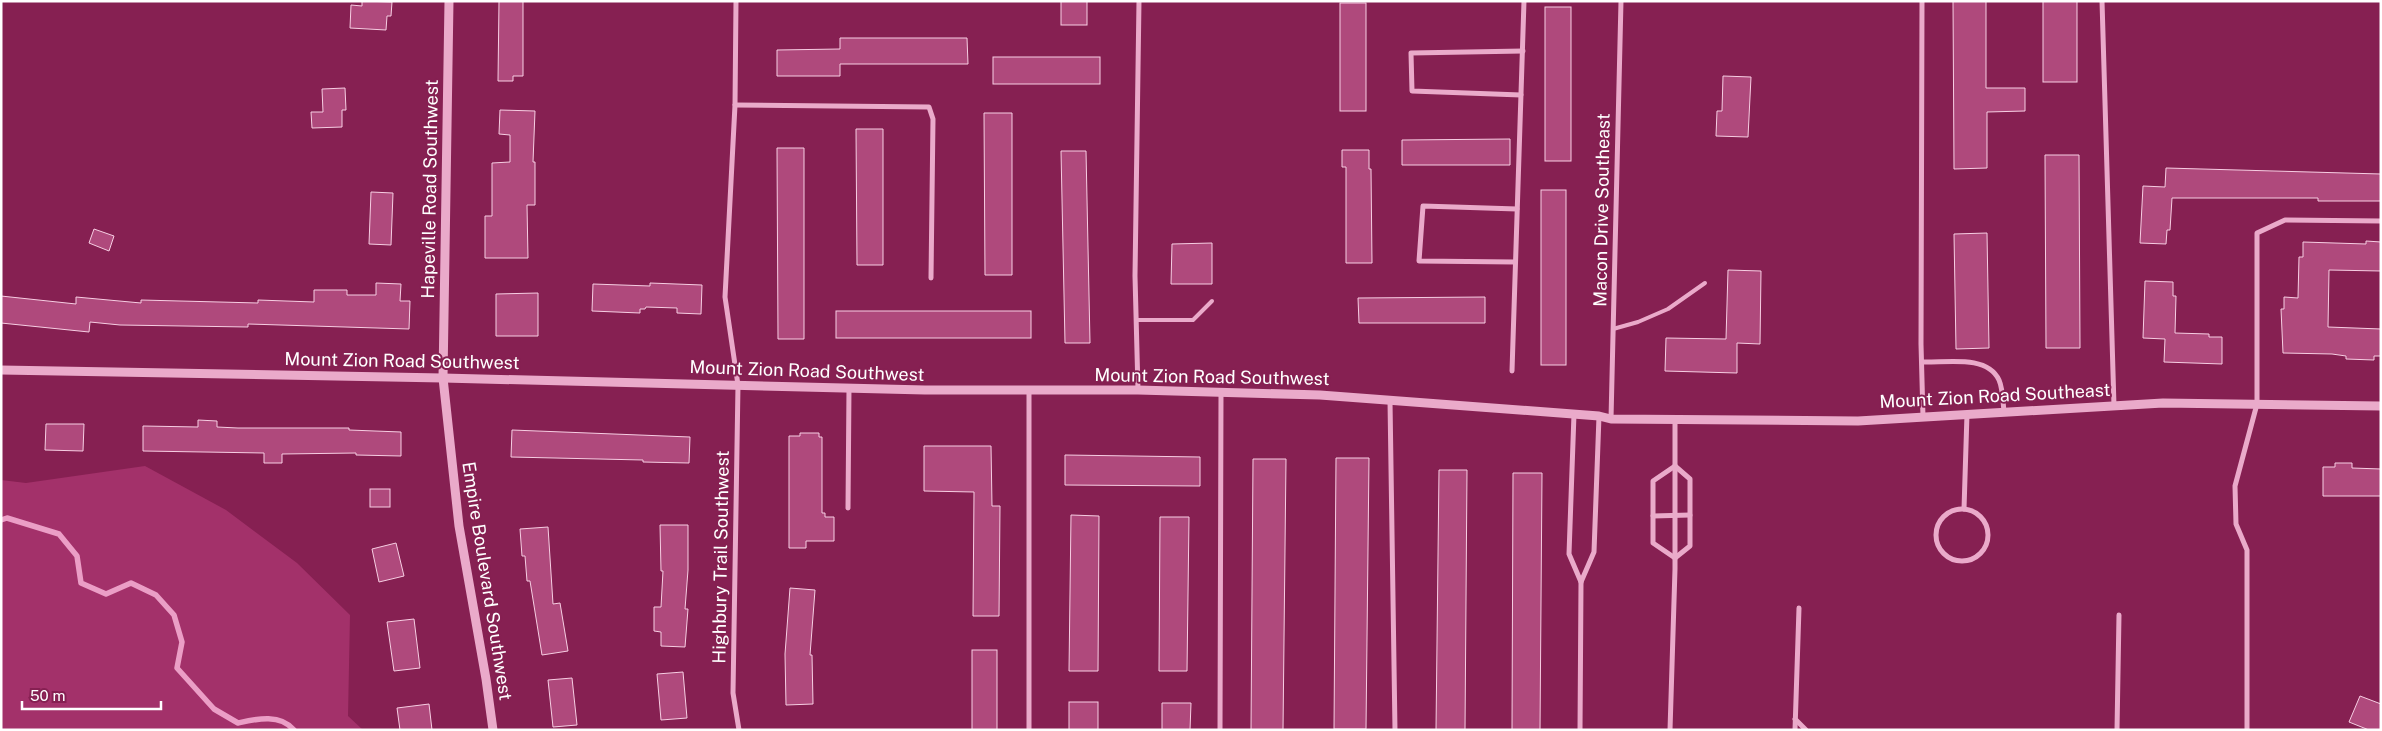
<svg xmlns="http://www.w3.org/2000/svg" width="2382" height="731" font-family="'Public Sans',sans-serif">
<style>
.green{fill:#a3316a}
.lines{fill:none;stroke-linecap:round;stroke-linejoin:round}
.stream{stroke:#eb9ec6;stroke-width:5.5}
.building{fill:#af497c;stroke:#f7cee3}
.service{stroke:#eaaaca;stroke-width:4}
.minor{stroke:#eaaaca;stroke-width:5}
.tertiary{stroke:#eaaaca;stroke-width:9}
.labels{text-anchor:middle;stroke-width:4;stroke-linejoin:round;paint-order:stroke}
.street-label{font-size:18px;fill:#fff;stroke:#862052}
</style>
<rect width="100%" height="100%" fill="#862052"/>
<!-- green -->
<path class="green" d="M145 466 226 510 297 563 350 615 348 716 363 730H1V480L26 483Z"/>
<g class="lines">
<!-- stream -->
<path class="stream" d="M1 520 7 518 59 534 77 556 81 583 106 594 131 583 156 595 174 615 182 642 177 668 214 709 238 723C256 719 280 713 294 730"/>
</g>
<!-- building -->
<g class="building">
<path d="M362 1 392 2 391 16H387L386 30 350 28 351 5 362 6Z"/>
<path d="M499 1H523V76H513V81H498Z"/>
<rect x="1061" y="1" width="26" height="24"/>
<path d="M1953 1H1986V88H2025V111L1987 112V168L1954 169Z"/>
<rect x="2043" y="1" width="34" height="81"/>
<rect x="1340" y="3" width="26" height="108"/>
<rect x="1545" y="7" width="26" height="154"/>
<path d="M840 38H967L968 64H840V76H777V50L840 49Z"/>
<rect x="993" y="57" width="107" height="27"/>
<path d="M1723 76 1751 77 1748 137 1716 136 1717 111H1722Z"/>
<path d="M345 88 346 110H342V127L312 128 311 112H323L322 89Z"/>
<path d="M500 110 535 111 533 162H535V205H527L528 258H485V216H492V163L510 162V135L499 134Z"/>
<path d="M984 113H1012V275H985Z"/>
<path d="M856 129H883V265H857Z"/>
<path d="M1510 139V165H1402V140Z"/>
<path d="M777 148H804V339H778Z"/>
<path d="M1342 150H1369V169H1371L1372 263H1346V167H1342Z"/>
<path d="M1061 151H1086L1090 343H1065Z"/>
<path d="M2045 155H2079L2080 348H2046Z"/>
<path d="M2166 168 2381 174V201H2318V198H2172L2170 230H2167L2166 244 2140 243 2143 186 2165 187Z"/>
<rect x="1541" y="190" width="25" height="175"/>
<path d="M371 192 393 193 391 245 369 244Z"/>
<path d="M94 229 114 236 109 251 89 243Z"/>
<path d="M1987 233 1989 348 1956 349 1954 234Z"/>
<path d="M2366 241 2381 242V271L2329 270 2328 327 2381 329V356H2374V360L2346 359V356L2332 354 2283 353 2281 309H2284V297L2298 298 2299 257H2303V242L2366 244Z"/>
<path d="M1212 243V284H1171L1172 244Z"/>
<path d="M1728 270 1761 271 1760 344 1737 343V373L1665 371 1666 338 1726 339Z"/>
<path d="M2145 281 2173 282V296H2176L2175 333 2209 334V337H2222V364L2164 362 2165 339 2143 338Z"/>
<path d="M376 283 401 284 400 301H410L409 329 248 324V327L120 325 90 322 89 332 1 323V296L76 304V297L141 303V300L258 303V300L314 302V290H347V295H376Z"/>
<path d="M650 283 702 285 701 314 677 313V308L646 307 645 309H640V313L592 311 593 284 650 286Z"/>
<path d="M538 293V336H496V294Z"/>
<path d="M1485 297V323H1359L1358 298Z"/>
<rect x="836" y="311" width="195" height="27"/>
<path d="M198 420 217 421V427L238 428H349V430L401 432V456L356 455V453L282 454V463H264V453L143 451V426L198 427Z"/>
<path d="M46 424H84L83 451 45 450Z"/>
<path d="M512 430 690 437 689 463 643 462V460L511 457Z"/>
<path d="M800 433H819V437H822V513H825V517H834V541H806V548H789V436H800Z"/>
<path d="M924 446H991L992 506H1000L999 616H973L974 492 924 491Z"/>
<path d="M1065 455 1200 457V486L1065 485Z"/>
<path d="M1336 458H1369L1366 729H1334Z"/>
<path d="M1253 459H1286L1283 730H1251Z"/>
<path d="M2335 463H2352V468L2381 469V496H2323V467H2335Z"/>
<path d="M1439 470H1467L1465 730H1436Z"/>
<path d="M1513 473H1542L1540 730H1512Z"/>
<rect x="370" y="489" width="20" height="18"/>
<path d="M1071 515 1099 516 1098 671H1069Z"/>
<path d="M1160 517H1189L1187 671H1159Z"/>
<path d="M660 525H688V570L685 609H688L685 647 661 646V632L654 631V607H661L663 571H661Z"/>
<path d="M548 527 553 604 560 603 568 651 542 655 530 581H527L525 556H522L520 529Z"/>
<path d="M396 543 404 576 379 582 372 549Z"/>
<path d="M790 588 815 590 810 655H812L813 704 786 705 785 654Z"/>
<path d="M414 619 420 668 394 671 387 622Z"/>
<rect x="972" y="650" width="25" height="80"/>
<path d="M683 672 687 718 661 720 657 674Z"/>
<path d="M572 678 577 725 553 727 548 680Z"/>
<path d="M2360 696 2381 704V730H2369L2349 722Z"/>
<rect x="1069" y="702" width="29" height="28"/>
<path d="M1162 703H1191L1190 730H1162Z"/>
<path d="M429 704 432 730H400L397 708Z"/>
</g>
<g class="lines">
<!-- service -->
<g class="service">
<path d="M1137 320H1193L1212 301"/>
<path d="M1613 329 1638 322 1668 309 1705 283"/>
</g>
<!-- minor -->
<g class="minor">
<path d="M736 1 735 105 725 297 738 385 733 693 739 730"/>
<path d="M1922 1 1921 344 1923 417"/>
<path d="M2102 1 2114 406"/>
<path d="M1521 95 1412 91 1411 53 1523 51"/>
<path d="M735 105 929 107 933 119 931 278"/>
<path d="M1515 262 1419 261 1423 206 1517 209"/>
<path d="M1922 362C1945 363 1987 354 1999 380 2003 389 2003 403 2004 412"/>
<path d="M1512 371 1524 1"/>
<path d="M1138 390 1135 276 1139 1"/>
<path d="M1390 401 1395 730"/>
<path d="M1574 414 1569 554 1581 582"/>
<path d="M1611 419 1621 1"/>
<path d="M1675 466 1653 481V543L1675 558"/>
<path d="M1675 466 1690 479V546L1675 558"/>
<path d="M848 508 849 388"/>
<circle cx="1962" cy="535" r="26"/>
<path d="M1964 509 1967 414"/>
<path d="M1653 516 1690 515"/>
<path d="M1795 719 1806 730"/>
<path d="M1029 730V392"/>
<path d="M1220 730 1221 393"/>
<path d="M1580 730 1581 582 1594 552 1599 416"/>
<path d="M1670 730 1675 569V419"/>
<path d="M1795 730 1799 608"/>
<path d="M2117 730 2119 615"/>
<path d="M2247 730V550L2236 524 2235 486 2257 404V233L2285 220 2381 221"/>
</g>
<!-- tertiary -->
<g class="tertiary">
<path d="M449 1 443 378 459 526 486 679 493 730"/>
<path d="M1 370 443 378 925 390H1138L1320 395 1599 416 1611 419 1858 421 2163 403 2381 406"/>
</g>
</g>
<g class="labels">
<!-- street labels -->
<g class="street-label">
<text transform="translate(430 189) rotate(-89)" y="6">Hapeville Road Southwest</text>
<text transform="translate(1602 210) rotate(-89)" y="6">Macon Drive Southeast</text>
<text transform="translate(402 361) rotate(1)" y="6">Mount Zion Road Southwest</text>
<text transform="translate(807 371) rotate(2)" y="6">Mount Zion Road Southwest</text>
<text transform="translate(1212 377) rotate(1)" y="6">Mount Zion Road Southwest</text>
<text transform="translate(1995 396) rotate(-3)" y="6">Mount Zion Road Southeast</text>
<text transform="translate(721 557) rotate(-89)" y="6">Highbury Trail Southwest</text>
<text transform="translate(487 581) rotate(81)" y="6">Empire Boulevard Southwest</text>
</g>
</g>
<!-- border -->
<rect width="2382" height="731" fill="none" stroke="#ffffff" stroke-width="5"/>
<!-- scale -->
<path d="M22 701v8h139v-8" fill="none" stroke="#ffffff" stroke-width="2.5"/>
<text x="30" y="701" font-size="15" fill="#ffffff" stroke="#862052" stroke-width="4" paint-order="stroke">50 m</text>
</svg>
